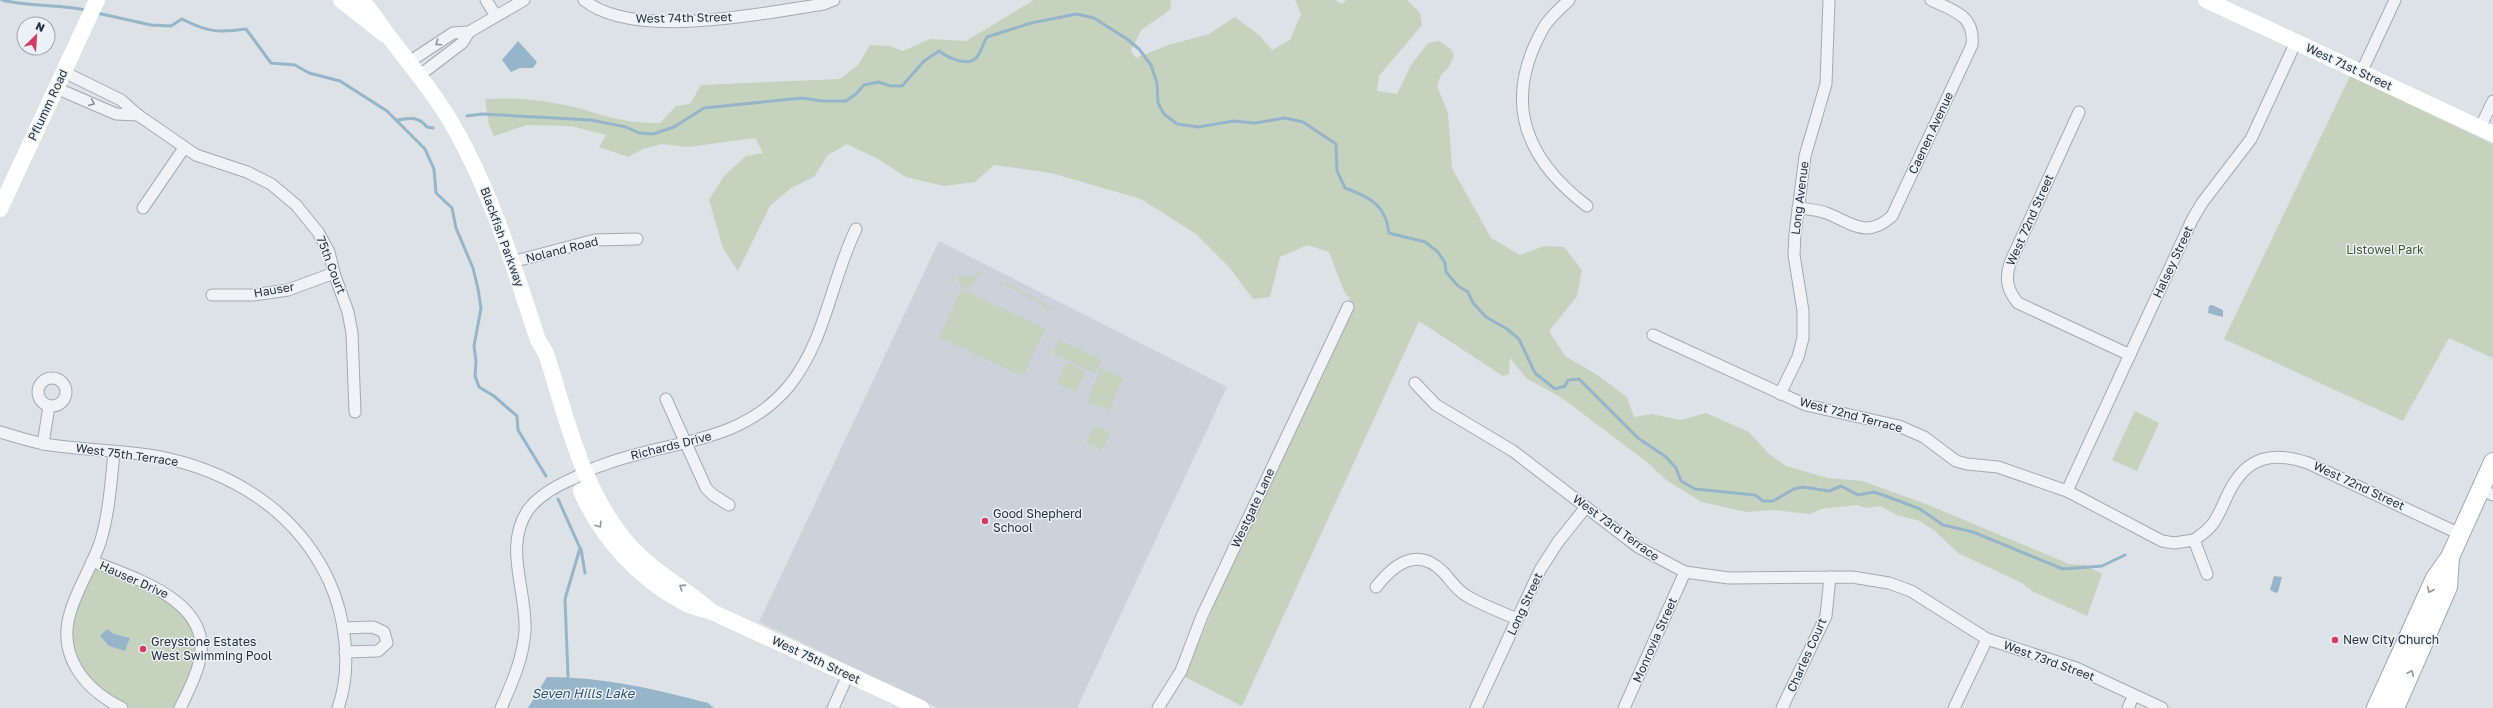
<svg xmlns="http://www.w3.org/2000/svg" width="2493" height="708" font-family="'Golos Text',sans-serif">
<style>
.built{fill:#cbd2d9}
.green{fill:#c5d2be}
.water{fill:#96b5c9}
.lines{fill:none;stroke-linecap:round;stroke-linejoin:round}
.stream{stroke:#96b5c9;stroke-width:3}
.street-casing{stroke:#a2aab1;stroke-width:13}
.primary-casing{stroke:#9ca8b3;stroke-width:20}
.street{stroke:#f0f2f6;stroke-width:11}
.secondary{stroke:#fff;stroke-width:16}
.primary{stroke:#fff;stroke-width:18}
.oneway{stroke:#8b929a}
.oneway2{stroke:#92989e}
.poi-dot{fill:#d23c64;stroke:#ecf1f5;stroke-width:1.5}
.labels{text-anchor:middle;stroke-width:3;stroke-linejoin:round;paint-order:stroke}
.street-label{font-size:12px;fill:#26323e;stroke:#ecf1f5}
.park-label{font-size:12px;fill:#3f5a33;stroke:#ecf1f5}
.poi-label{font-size:12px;fill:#26323e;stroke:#ecf1f5;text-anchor:start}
.water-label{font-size:13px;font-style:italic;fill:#2f5573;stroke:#ecf1f5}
</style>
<rect width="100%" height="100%" fill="#dde2e7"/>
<!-- built -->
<path class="built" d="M939 241 1227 387 1077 708H938L759 622Z"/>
<!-- green -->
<g class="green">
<path d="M1034 0H1171L1170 10 1141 30 1131 51 1136 58 1168 45 1209 34 1235 17 1259 35 1272 50 1290 40 1301 14 1295 0H1335L1342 4 1346 0H1407L1420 13 1422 25 1379 76 1377 91 1397 94 1411 65 1428 43 1439 41 1452 50 1454 56 1448 68 1441 75 1437 86 1448 113 1452 168 1491 238 1520 255 1544 246 1564 247 1582 270 1577 296 1549 331 1565 356 1599 376 1627 397 1634 417 1651 414 1681 420 1706 413 1749 432 1769 454 1786 466 1828 478 1862 481 1926 504 2069 564 2085 565 2102 574 2087 616 2032 591 2022 583 1958 553 1935 531 1920 521 1897 515 1880 506 1865 508 1857 505 1821 509 1810 514 1774 510 1746 512 1702 502 1666 480 1647 462 1562 398 1526 378 1510 358 1509 374 1503 376 1419 321 1242 706 1185 677 1217 598 1355 306 1344 291 1329 252 1307 245 1280 257 1270 297 1253 299 1229 267 1196 234 1141 199 1051 173 994 165 975 182 944 186 906 177 878 159 847 144 828 155 814 177 791 188 770 206 738 271 723 248 709 200 724 176 746 156 763 153 755 138 688 147 662 144 643 149 628 157 599 147 606 135 571 126 527 125 494 136 489 125 485 99C518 97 553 101 585 110 611 118 633 124 660 123L676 106 690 104 701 85 840 79 858 65 870 45 889 46 903 51 930 39 966 41Z"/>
<path d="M2350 76 2493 144V358L2449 338 2403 421 2224 339Z"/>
<path d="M979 271 982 275 977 277 966 291 1045 329 1023 376 939 337 962 289 965 291 957 278 975 275Z"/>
<path d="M1006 282 1053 309V311L1005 284Z"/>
<path d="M1060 340 1101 360 1095 373 1053 353Z"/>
<path d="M1067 362 1086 372 1075 392 1057 383Z"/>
<path d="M1101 368 1123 378 1109 410 1087 401Z"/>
<path d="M2135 411 2159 423 2137 471 2112 460Z"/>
<path d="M1094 426 1110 433 1102 450 1086 442Z"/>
<path d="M92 561 178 601 200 643 180 708H122L77 672 67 624Z"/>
</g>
<!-- water -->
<g class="water">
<path d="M518 41 537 62 533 68H520L511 72 502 60Z"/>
<path d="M2212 305 2223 310V317L2208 313 2209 306Z"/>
<path d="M2274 576 2282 577 2278 592 2276 593 2270 590Z"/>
<path d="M107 629 114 634 130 638 125 651 109 646 100 636Z"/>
<path d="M547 677C603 677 654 689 708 703L714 708H528Z"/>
</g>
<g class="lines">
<!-- stream -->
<g class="stream">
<path d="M2 0C30 7 59 4 86 10"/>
<path d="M97 13 151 25 171 26 182 19C207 32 218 33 246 29L271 63 295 65 309 73 340 81 387 111 425 149 434 169 436 193 452 208 456 228 473 268 478 289 481 308 474 346 476 361 475 376 479 387 494 396 517 416 518 430 546 476"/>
<path d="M467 116 482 114 591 120 626 127 639 133 653 134 674 127 704 108 802 98 822 101H846L856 94 864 85 878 82 891 86H902L924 61 939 51C947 57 968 68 977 57 981 52 983 43 987 37L1031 23 1077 14 1094 18 1127 39 1139 49 1151 65 1157 83 1158 103 1164 114 1177 124 1199 127 1233 121 1255 123 1285 118 1303 122 1336 144 1337 171 1345 188C1370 197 1386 205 1389 233L1425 242 1438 252 1445 263 1446 272 1458 286 1468 292 1473 303 1486 317 1507 329 1519 339 1535 373 1555 389 1565 386 1568 380 1579 379 1638 438 1666 457 1676 468 1681 481 1695 489 1755 495 1763 501H1773L1794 489 1803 487 1829 491 1841 486 1858 495 1874 492 1883 495 1920 509 1943 525 1973 532 2063 569 2102 566 2125 555"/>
<path d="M397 120C410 118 418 116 427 127L433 128"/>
<path d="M558 499 580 548 565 599 568 677"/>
<path d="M581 549 585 573"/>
</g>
<!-- street casing -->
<g class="street-casing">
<g id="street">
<path d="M486 0 496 16"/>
<path d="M584 0C634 41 763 13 824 4L834 0"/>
<path d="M1569 0C1561 8 1550 17 1544 27 1502 100 1524 158 1587 206"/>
<path d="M409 62 453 33 469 32"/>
<path d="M64 72 121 100 138 115 196 155 247 172 271 184 296 205 318 232 329 252 334 273 348 312 352 333 355 412"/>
<path d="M2361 73 2395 0"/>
<path d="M420 75 462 43 469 32 524 0"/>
<path d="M56 88 116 114 138 115"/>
<path d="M2079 112 2010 263C2005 279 2007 290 2018 303L2130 355"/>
<path d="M2480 128 2493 101"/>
<path d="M143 208 184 148"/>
<path d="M1798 208C1808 209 1819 210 1829 214 1854 225 1868 238 1892 216L1972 45C1975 15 1954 11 1931 0"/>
<path d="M512 262 595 240 637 239"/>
<path d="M212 295H253L288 290 334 273"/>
<path d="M1653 335 1806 405 1899 426 1924 437 1956 461 1967 464 1998 467 2067 491 2162 541 2174 543 2194 540 2207 574"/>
<circle cx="52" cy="392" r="14"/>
<path d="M1415 383 1436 405 1513 451 1638 547 1685 572 1729 578 1852 577 1889 583 1911 591 1987 639 2076 668 2162 708"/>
<path d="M1780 394 1798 357 1803 338V311L1794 255 1795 234 1805 156 1826 84 1829 0"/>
<path d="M666 399 706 488 713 495 729 505"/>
<path d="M0 432C14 436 29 441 44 444 80 450 118 450 155 456 230 470 296 510 329 581 346 618 352 669 338 708"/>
<path d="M43 444 49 406"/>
<path d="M114 452C111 483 109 514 100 543 92 566 78 587 71 610 56 655 84 689 122 708"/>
<path d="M2480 489 2493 495"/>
<path d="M2067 491 2192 220 2202 203 2251 139 2296 42"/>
<path d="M2194 540C2201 535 2209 530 2214 522 2220 513 2224 502 2229 492 2247 456 2273 451 2308 463L2460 534"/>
<path d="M92 561C134 578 216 602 199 663 195 679 187 694 180 708"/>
<path d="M1376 587C1394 564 1418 546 1443 572 1451 580 1456 590 1467 596 1482 605 1501 612 1517 619"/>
<path d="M343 628 373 627 384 632 387 643 378 651 345 652"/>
<path d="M501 708C512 683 523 659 525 631 527 590 503 547 528 510 539 495 556 486 572 479 582 474 592 468 603 465 668 440 740 445 789 386 826 340 831 280 856 229"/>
<path d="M833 708 848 675"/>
<path d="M1158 708 1181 671 1202 616 1348 307"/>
<path d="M1476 708 1540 570 1558 542 1586 507"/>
<path d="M1624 708 1685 572"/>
<path d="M1782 708 1826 616 1830 577"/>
<path d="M1954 708 1987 639"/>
<path d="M2128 708 2134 695"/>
</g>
</g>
<!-- primary casing -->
<g class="primary-casing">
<g id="primary">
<path d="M2376 708 2435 578 2450 557 2493 462"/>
<path d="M2395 708 2448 587 2450 558"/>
</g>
</g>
<!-- street -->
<use href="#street" class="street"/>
<!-- secondary -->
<g class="secondary">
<path d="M341 0 384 34"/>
<path d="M361 0C373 12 380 25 390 38 413 68 437 97 455 129 493 196 514 268 538 340L546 353C568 422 581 489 629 545 652 571 686 589 712 612"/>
<path d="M2206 0 2493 134"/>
<path d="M0 209 97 0"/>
<path d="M581 491C601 537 638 578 683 602 691 607 702 609 712 612L921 708"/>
</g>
<!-- primary -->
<use href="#primary" class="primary"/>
</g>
<!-- one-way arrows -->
<defs><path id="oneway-chevron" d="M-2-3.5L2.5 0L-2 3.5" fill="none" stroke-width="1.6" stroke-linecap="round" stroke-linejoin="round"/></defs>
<g class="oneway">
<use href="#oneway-chevron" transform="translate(438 43) rotate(146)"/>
<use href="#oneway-chevron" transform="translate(92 103) rotate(24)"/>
</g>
<g class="oneway2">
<use href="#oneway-chevron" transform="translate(599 525) rotate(56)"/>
<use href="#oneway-chevron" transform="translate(682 587) rotate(-147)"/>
<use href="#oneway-chevron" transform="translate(2430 590) rotate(115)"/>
<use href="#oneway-chevron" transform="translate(2411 673) rotate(-65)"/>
</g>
<!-- markers -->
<g class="poi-dot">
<circle cx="985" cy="521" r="4"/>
<circle cx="2335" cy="640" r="4"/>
<circle cx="143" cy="649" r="4"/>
</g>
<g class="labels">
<!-- street labels -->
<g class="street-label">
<text transform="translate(684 18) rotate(-1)" y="4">West 74th Street</text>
<text transform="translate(2349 67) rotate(25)" y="4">West 71st Street</text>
<text transform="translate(48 105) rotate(-65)" y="4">Pflumm Road</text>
<text transform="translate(1931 133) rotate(-65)" y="4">Caenen Avenue</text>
<text transform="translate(1800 198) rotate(-83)" y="4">Long Avenue</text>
<text transform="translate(2030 220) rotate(-66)" y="4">West 72nd Street</text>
<text transform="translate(502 237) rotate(70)" y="4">Blackfish Parkway</text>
<text transform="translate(562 250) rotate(-14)" y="4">Noland Road</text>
<text transform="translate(2173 262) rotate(-65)" y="4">Halsey Street</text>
<text transform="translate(331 265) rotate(69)" y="4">75th Court</text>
<text transform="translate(274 290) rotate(-10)" y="4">Hauser</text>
<text transform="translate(1851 415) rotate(15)" y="4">West 72nd Terrace</text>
<text transform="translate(671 446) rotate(-14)" y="4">Richards Drive</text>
<text transform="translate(127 455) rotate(8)" y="4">West 75th Terrace</text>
<text transform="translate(2359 486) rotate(25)" y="4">West 72nd Street</text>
<text transform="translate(1253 508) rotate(-65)" y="4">Westgate Lane</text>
<text transform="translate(1616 528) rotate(36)" y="4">West 73rd Terrace</text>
<text transform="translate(134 580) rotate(24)" y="4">Hauser Drive</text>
<text transform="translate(1525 604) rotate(-65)" y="4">Long Street</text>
<text transform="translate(1655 640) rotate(-66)" y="4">Monrovia Street</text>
<text transform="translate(1807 655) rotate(-66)" y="4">Charles Court</text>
<text transform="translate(816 660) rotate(25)" y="4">West 75th Street</text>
<text transform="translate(2049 661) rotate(20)" y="4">West 73rd Street</text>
</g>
<!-- park labels -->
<g class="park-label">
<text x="2385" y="254">Listowel Park</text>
</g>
<!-- poi labels -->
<g class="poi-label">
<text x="993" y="518">Good Shepherd<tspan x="993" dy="14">School</tspan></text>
<text x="2343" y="644">New City Church</text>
<text x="151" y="646">Greystone Estates<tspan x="151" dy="14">West Swimming Pool</tspan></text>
</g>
<!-- water labels -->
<g class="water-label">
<text x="583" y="698">Seven Hills Lake</text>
</g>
</g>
<!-- north arrow -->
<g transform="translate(36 36) rotate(25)"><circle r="19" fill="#ecf1f5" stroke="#9da5ac"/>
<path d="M0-3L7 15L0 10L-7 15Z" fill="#d23c64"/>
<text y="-6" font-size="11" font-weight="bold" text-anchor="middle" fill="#26323e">N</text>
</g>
</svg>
